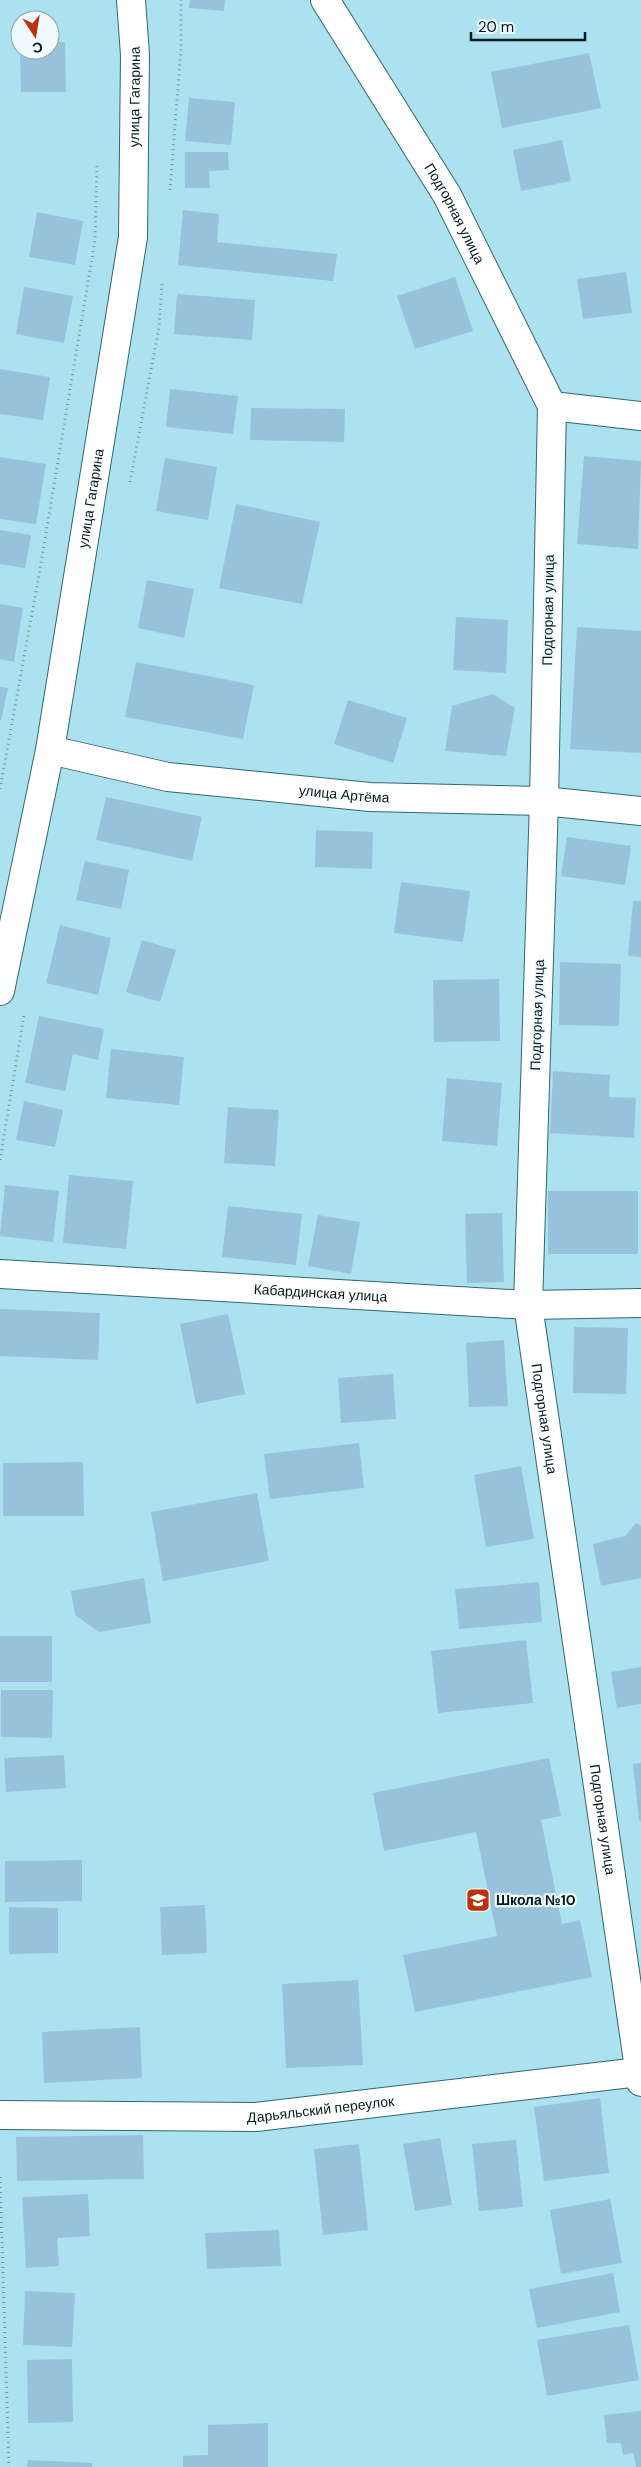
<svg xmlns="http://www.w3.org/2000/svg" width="641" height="2467" font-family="'DM Sans',sans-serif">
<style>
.building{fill:#98c2db}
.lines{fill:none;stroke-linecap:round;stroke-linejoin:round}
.street-casing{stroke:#336671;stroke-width:30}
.secondary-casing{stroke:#336671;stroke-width:30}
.path{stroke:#6d96a0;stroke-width:3;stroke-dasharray:1 4;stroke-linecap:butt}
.street{stroke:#fff;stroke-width:28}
.secondary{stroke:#fff;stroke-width:28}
.labels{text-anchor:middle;stroke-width:4.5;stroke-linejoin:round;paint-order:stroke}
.street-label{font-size:14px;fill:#051a1e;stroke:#f0fafd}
.poi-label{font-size:14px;font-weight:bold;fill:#051a1e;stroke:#f0fafd;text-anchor:start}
</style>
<rect width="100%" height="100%" fill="#ace2ef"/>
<!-- building -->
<g class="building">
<path d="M190 0H225L224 11 189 8Z"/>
<path d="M50 42H65L66 92H21L20 50H50Z"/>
<path d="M589 53 601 108 502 128 491 72Z"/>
<path d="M189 98 235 102 231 145 185 141Z"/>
<path d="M562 140 571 181 521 191 513 150Z"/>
<path d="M185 152H228L229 170 209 171 210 188H185Z"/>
<path d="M183 210 219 214 217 242 337 254 333 281 178 265Z"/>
<path d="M37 212 83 221 75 265 29 257Z"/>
<path d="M626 272 632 313 583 319 577 279Z"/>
<path d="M455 277 473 331 415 349 397 296Z"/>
<path d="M24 287 73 296 64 343 16 334Z"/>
<path d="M177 294 255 300 252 340 174 334Z"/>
<path d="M0 369 50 377 43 420 0 414Z"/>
<path d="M170 389 238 396 233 434 166 427Z"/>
<path d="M251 408 345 409 344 442 250 440Z"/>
<path d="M584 456 641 461 638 549 577 544Z"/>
<path d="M0 457 46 464 36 524 0 519Z"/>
<path d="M165 458 217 467 208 520 156 511Z"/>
<path d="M236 504 320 522 302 604 219 588Z"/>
<path d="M0 530 31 535 25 568 0 564Z"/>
<path d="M147 580 194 589 184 638 138 628Z"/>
<path d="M0 604 23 608 14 662 0 659Z"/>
<path d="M456 617 508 620 506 673 453 670Z"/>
<path d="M577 627 641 631V753L570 749Z"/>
<path d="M136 662 254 685 243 739 125 717Z"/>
<path d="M0 687 8 688 1 721 0 720Z"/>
<path d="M493 694 515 708 506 756 445 751 452 706Z"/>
<path d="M348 700 407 718 393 763 334 744Z"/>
<path d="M106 797 202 817 192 861 96 840Z"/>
<path d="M316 830 373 832 372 869 315 867Z"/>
<path d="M567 837 631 846 625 885 561 876Z"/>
<path d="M85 861 129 870 121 909 76 900Z"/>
<path d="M401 882 470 891 463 942 394 933Z"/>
<path d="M633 901H641V957L628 956Z"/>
<path d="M60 925 111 938 98 995 46 983Z"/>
<path d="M142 940 176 950 160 1002 126 992Z"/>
<path d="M560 962 621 964 619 1026 559 1025Z"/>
<path d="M499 979 500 1041 434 1042 433 980Z"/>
<path d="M39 1016 104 1029 98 1060 73 1054 65 1091 25 1083Z"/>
<path d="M111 1049 184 1057 179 1105 106 1098Z"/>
<path d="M553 1071 610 1075 609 1097 636 1098 634 1138 550 1133Z"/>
<path d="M447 1078 502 1083 497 1146 442 1141Z"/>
<path d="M24 1101 63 1110 55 1147 16 1140Z"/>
<path d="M228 1107 279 1110 275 1166 224 1163Z"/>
<path d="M69 1175 133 1181 126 1249 63 1243Z"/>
<path d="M5 1185 59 1191 53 1242 0 1236Z"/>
<rect x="548" y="1191" width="90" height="63"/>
<path d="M228 1206 302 1214 296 1265 222 1257Z"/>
<path d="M502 1213 504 1282 467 1283 465 1214Z"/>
<path d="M318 1215 360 1222 351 1274 308 1266Z"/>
<path d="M0 1309 100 1313 98 1360 0 1356Z"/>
<path d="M228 1314 245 1394 196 1404 180 1324Z"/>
<path d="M574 1327 628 1328 626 1394 573 1393Z"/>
<path d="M504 1340 508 1406 469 1407 466 1343Z"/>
<path d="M393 1374 396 1419 341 1423 338 1378Z"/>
<path d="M359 1443 364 1488 270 1499 264 1454Z"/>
<path d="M83 1462 84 1516H3V1463Z"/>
<path d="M521 1466 534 1539 486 1547 474 1475Z"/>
<path d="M257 1493 269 1561 163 1581 151 1512Z"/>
<path d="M636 1523 641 1526V1578L601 1586 593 1544 625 1536Z"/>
<path d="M144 1578 151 1623 99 1632 75 1615 71 1591Z"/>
<path d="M539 1582 542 1622 459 1629 455 1589Z"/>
<rect x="0" y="1636" width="52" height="46"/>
<path d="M526 1640 533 1703 438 1713 431 1651Z"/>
<path d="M641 1667V1704L617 1708 611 1672Z"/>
<path d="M1 1690H53L52 1738 1 1737Z"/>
<path d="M64 1755 66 1788 6 1792 4 1758Z"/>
<path d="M549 1758 561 1816 541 1820 562 1924 580 1920 592 1977 415 2012 403 1955 497 1936 476 1832 384 1851 373 1793Z"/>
<path d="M641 1763V1821H639L633 1764Z"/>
<path d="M82 1860V1901L5 1902V1861Z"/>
<path d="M205 1905 207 1953 162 1955 160 1907Z"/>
<path d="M9 1907 58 1908V1953L9 1954Z"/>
<path d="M358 1980 363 2065 286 2068 282 1984Z"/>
<path d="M140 2027 142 2078 44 2083 42 2032Z"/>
<path d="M600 2098 609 2173 544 2181 534 2107Z"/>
<path d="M143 2135 144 2179 17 2181 16 2137Z"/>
<path d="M440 2138 452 2205 415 2211 403 2144Z"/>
<path d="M516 2140 523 2207 479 2211 472 2144Z"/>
<path d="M359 2144 368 2230 323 2235 314 2149Z"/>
<path d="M88 2194 90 2236 57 2238 59 2266 26 2268 22 2197Z"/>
<path d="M610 2199 622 2263 561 2274 550 2210Z"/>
<path d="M279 2230 281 2266 207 2269 205 2233Z"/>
<path d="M613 2273 620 2312 537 2328 529 2289Z"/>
<path d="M25 2291 75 2293 72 2347 23 2345Z"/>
<path d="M629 2325 639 2380 547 2396 537 2340Z"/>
<path d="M72 2359 73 2422 28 2423 27 2360Z"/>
<path d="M641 2411V2467H636L633 2453 623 2455 621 2443H607L604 2415Z"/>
<path d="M268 2423V2467H183V2456L208 2455V2425Z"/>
<path d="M28 2460 93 2463 92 2467H27Z"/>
</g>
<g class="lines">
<!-- street casing -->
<g class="street-casing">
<g id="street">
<path id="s1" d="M325 0 447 195 552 406 544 801 528 1305 641 2082"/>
<path d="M552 406 641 416"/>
<path id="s2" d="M50 750 168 777 370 797 544 801 641 811"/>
<path id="s3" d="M0 1274 528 1305 641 1303"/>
<path id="s4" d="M0 2115 256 2117 639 2072"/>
</g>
</g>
<!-- secondary casing -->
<g class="secondary-casing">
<g id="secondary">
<path id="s5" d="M0 991 50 750 133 237 135 55 131 0"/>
</g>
</g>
<!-- path -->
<g class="path">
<path d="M170 190 181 48V0"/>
<path d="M130 482 159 327 162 283"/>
<path d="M0 789 39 575 95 240 97 165"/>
<path d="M0 1160 24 1015"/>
<path d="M0 2177 9 2467"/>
</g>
<!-- street -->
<use href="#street" class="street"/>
<!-- secondary -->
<use href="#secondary" class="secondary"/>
</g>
<!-- icons -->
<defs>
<g id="school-square" transform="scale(1.25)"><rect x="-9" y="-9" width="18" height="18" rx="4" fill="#bb310b" stroke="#f0fafd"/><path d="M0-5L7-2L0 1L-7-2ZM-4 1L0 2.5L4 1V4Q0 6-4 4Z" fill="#fff"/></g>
</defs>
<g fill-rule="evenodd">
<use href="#school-square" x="478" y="1900"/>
</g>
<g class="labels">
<!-- street labels -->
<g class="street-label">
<text dy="5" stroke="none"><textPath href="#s5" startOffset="906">улица Гагарина</textPath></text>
<text dy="5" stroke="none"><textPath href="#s1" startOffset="250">Подгорная улица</textPath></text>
<text dy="5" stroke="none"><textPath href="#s5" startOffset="501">улица Гагарина</textPath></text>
<text transform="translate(548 610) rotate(-89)" y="5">Подгорная улица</text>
<text dy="5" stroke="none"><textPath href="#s2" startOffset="298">улица Артёма</textPath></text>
<text transform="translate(537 1015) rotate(-88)" y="5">Подгорная улица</text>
<text dy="5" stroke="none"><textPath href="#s3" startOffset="321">Кабардинская улица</textPath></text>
<text dy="5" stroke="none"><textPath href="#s1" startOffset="1480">Подгорная улица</textPath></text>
<text dy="5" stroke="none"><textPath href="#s1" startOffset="1885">Подгорная улица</textPath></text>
<text dy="5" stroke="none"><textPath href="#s4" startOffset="321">Дарьяльский переулок</textPath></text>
</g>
<!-- poi labels -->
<g class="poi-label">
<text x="496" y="1905">Школа №10</text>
</g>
</g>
<!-- north arrow -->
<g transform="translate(35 35) rotate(168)"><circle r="24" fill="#f0fafd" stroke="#92a0a4"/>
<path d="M0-4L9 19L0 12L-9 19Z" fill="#bb310b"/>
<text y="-8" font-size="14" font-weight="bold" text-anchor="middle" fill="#051a1e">С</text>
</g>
<!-- scale -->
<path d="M471 32v8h114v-8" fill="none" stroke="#051a1e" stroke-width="2.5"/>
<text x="478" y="32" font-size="15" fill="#051a1e" stroke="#f0fafd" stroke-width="4" paint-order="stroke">20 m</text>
</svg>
